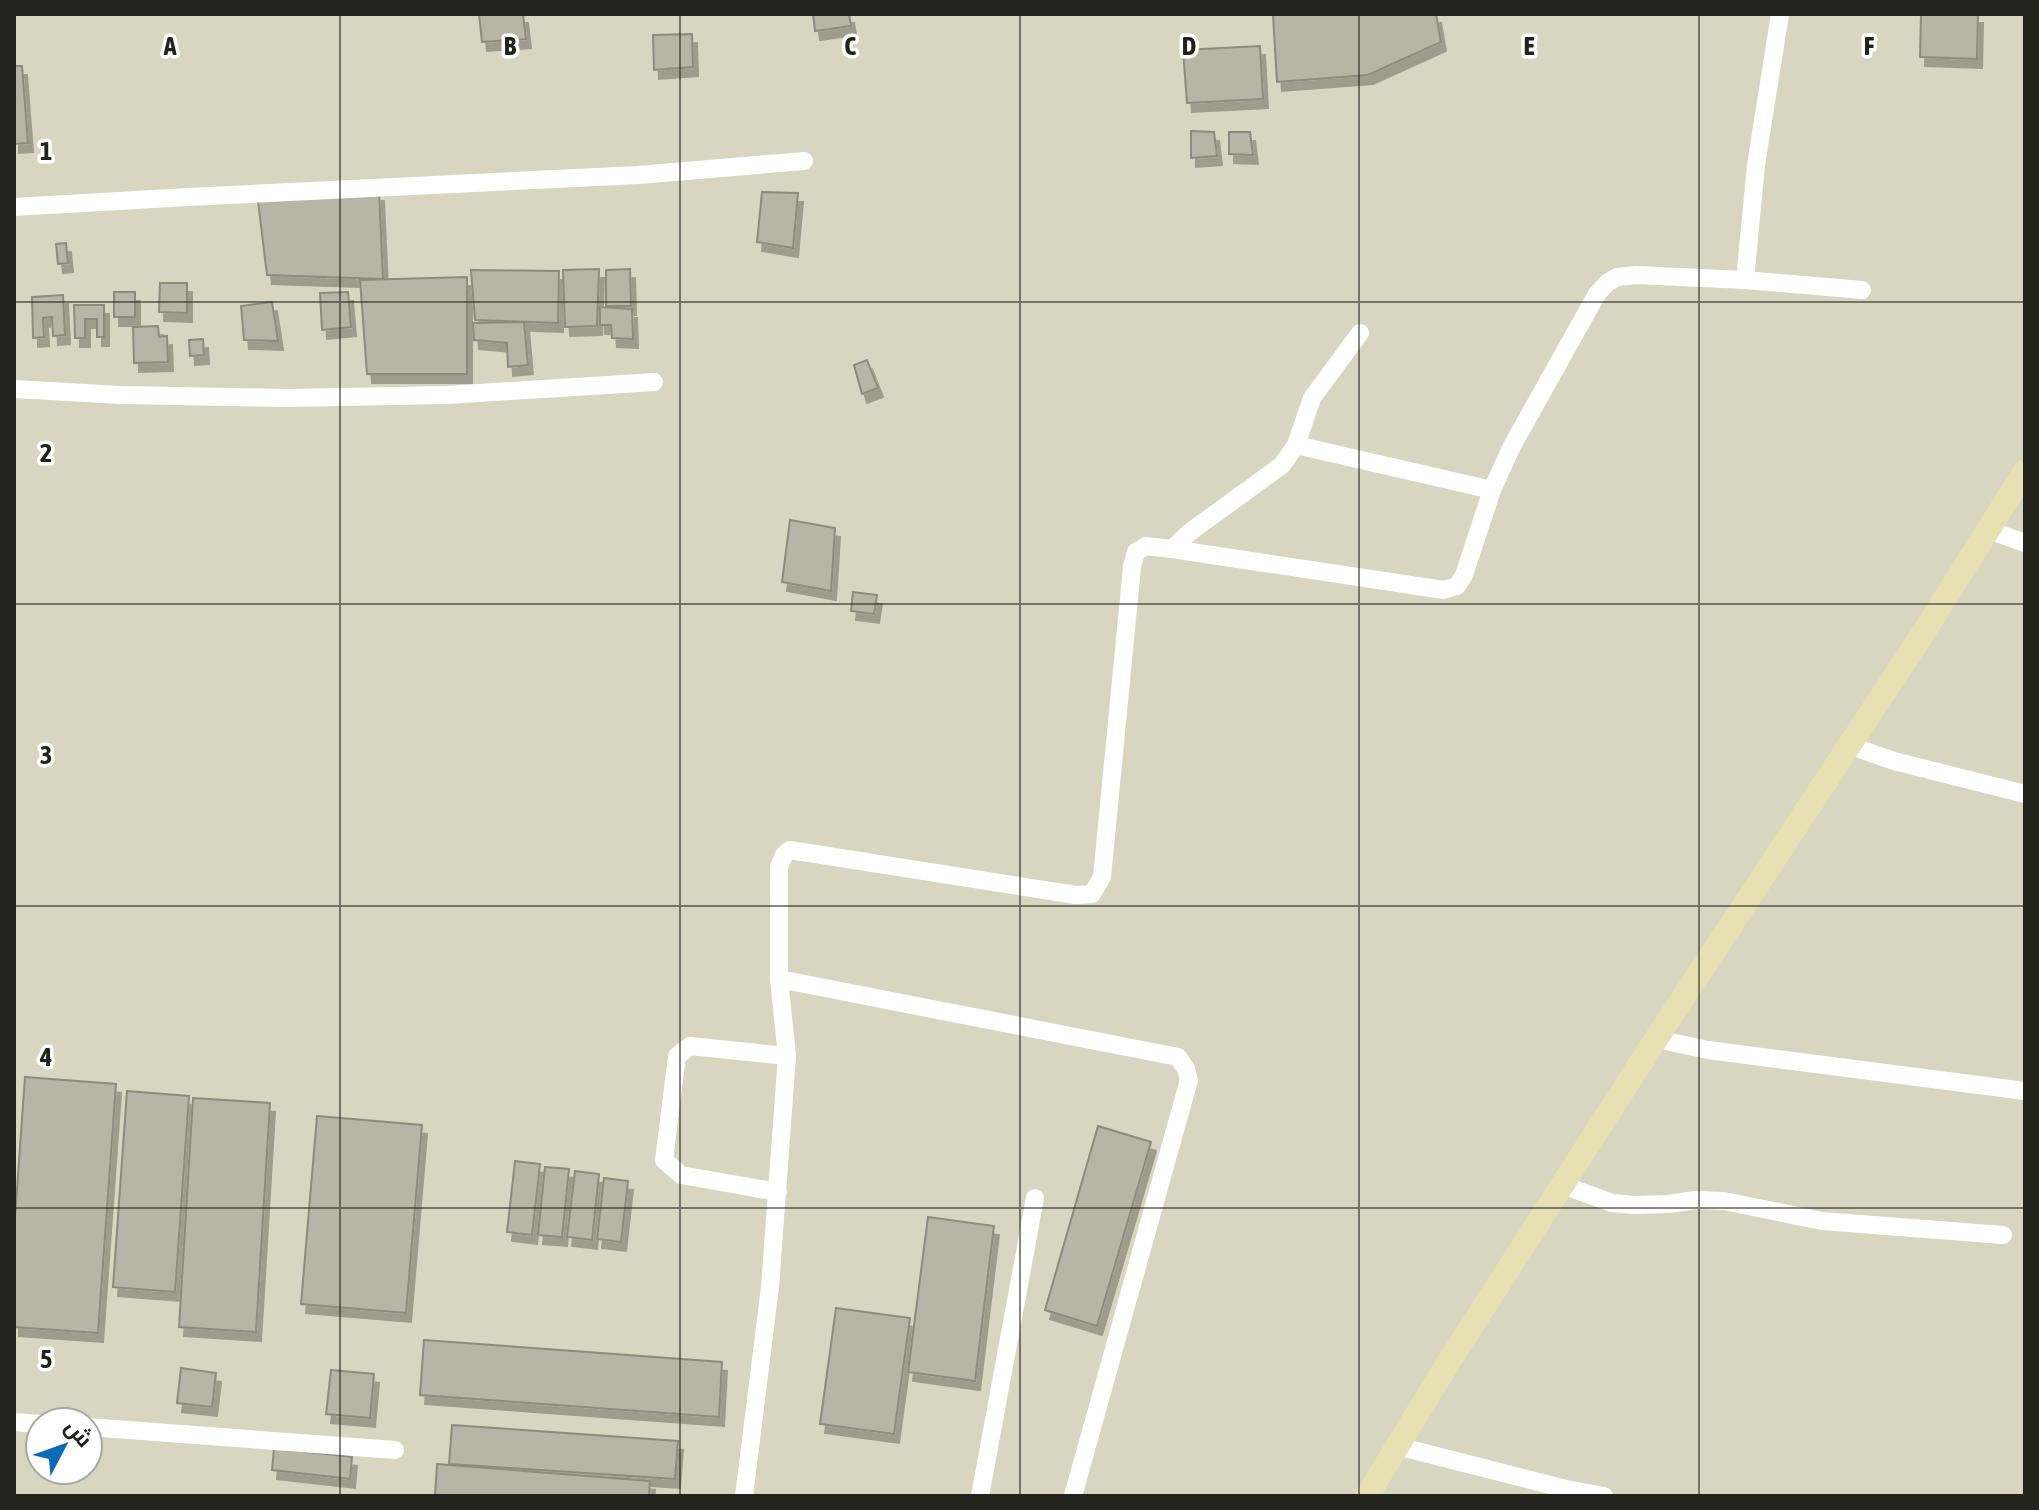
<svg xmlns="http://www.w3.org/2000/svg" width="2039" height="1510" font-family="'Asap Condensed',Cairo,sans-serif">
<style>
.built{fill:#d8d5c0;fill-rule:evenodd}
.building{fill:#b7b5a6;stroke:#8d8b7e;stroke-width:2;filter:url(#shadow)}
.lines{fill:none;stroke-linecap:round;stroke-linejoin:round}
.minor{stroke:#fff;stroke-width:18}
.major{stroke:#e7e0b3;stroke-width:24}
.grid{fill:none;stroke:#22221c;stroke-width:2;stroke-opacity:0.55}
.grid-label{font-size:26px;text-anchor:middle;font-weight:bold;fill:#22221c;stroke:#fff;stroke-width:7;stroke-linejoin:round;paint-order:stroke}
</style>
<defs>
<filter id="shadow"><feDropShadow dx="5" dy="9" stdDeviation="0" flood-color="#0004"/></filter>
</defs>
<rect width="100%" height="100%" fill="#e3e1d2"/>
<!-- built -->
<path class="built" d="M14 14H2025V1496H14ZM40 1422H88V1470H40Z"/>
<!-- building -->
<g class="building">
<path d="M479 14H523L526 39 482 42Z"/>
<path d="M813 14H849L851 26 815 31Z"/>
<path d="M1287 14H1436L1441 42 1368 75 1277 82 1273 15Z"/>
<path d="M1921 14H1978L1977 59 1920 57Z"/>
<path d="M692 34 693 67 654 70 653 35Z"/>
<path d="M1260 46 1263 99 1187 103 1183 50Z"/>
<path d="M14 66H22L28 143 14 144Z"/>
<path d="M1191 131 1214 132 1217 156 1191 158Z"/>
<path d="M1229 132H1250L1253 155 1229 154Z"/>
<path d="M379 192 383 279 267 275 257 193Z"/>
<path d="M762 192 798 193 793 248 757 242Z"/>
<path d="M66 243 68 263 58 264 56 244Z"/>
<path d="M599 269 597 326 565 327 563 270Z"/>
<path d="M630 269 631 306H606V270Z"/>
<path d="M471 270 559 271 558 323 475 320Z"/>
<path d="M467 277V374H367L360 280Z"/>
<path d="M160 283H187V313L159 312Z"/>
<rect x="114" y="292" width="21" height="25"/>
<path d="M348 292 351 327 322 330 320 293Z"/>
<path d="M63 295 65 335 53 336 52 317 43 318 44 337 33 338 32 297Z"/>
<path d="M272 302 278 341 244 340 241 306Z"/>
<path d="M74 305H104V337H97V319H85V338H75Z"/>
<path d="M600 307 632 309 633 339 612 338 611 325H600Z"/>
<path d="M524 322 528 365 508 367 507 343 474 340 473 323Z"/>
<path d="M158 326 159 337 167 336 168 362 134 363 133 327Z"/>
<path d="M203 339 204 355 190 356 189 340Z"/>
<path d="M867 360 878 388 862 394 854 365Z"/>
<path d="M790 520 835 528 831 591 782 582Z"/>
<path d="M853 592 877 595 874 614 851 611Z"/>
<path d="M25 1077 116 1084 98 1333 14 1327V1231Z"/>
<path d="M127 1091 189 1096 175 1292 113 1287Z"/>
<path d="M193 1098 270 1103 256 1332 179 1327Z"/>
<path d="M317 1116 422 1125 406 1313 301 1304Z"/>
<path d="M1098 1126 1151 1142 1097 1326 1045 1310Z"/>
<path d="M515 1161 540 1164 532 1235 507 1232Z"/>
<path d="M545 1167 569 1169 562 1237 538 1235Z"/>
<path d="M575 1171 599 1174 592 1240 567 1237Z"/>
<path d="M604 1178 628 1181 621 1242 597 1239Z"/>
<path d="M928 1217 994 1226 975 1381 908 1372Z"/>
<path d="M836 1308 910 1318 894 1434 820 1424Z"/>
<path d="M424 1340 722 1362 719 1417 420 1395Z"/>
<path d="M181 1368 216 1373 212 1407 177 1403Z"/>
<path d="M331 1370 374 1374 370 1418 326 1414Z"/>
<path d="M452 1425 678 1441 675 1479 449 1464Z"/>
<path d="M274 1448 352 1457 350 1479 272 1470Z"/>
<path d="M437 1464 650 1481 649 1496H435Z"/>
</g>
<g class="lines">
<!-- minor -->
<g class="minor">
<path d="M14 207 188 197 638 175 804 161"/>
<path d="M1745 280 1756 165 1780 14"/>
<path d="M1360 333 1312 398 1296 445 1282 465 1190 532 1172 549 1444 590 1457 586 1464 575 1492 490 1512 446 1597 294 1607 283 1617 277 1636 275 1745 280 1862 290"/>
<path d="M14 389 121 395 289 398 447 395 654 382"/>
<path d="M1296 445 1492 490"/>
<path d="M1989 530 2025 543"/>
<path d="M1848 745 1894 761 2025 794"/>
<path d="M779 979 787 1056"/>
<path d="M1656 1039 1708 1050 2025 1091"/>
<path d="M1563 1185 1612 1203 1634 1205 1668 1204 1696 1200 1724 1201 1822 1221 2003 1235"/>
<path d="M14 1422 40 1424"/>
<path d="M88 1427 395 1450"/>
<path d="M1397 1446 1566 1489 1604 1496"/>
<path d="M744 1496 770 1287 787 1056 690 1046 677 1056 664 1160 681 1175 778 1192"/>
<path d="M980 1496 1035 1198"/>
<path d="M1073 1496 1189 1080 1186 1069 1178 1057 779 979V867L784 855 790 850 1076 895 1092 894 1102 877 1132 567 1136 552 1146 546 1172 549"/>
</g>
<!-- major -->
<path class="major" d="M1367 1496 1448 1363 1656 1039 1922 635 2025 471"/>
</g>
<!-- grid -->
<path class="grid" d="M340 14V1496M680 14V1496M1020 14V1496M1359 14V1496M1699 14V1496M14 302H2025M14 604H2025M14 906H2025M14 1208H2025"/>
<g class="grid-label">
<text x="170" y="55">A</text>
<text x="510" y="55">B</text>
<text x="850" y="55">C</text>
<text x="1189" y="55">D</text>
<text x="1529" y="55">E</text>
<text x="1869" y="55">F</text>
<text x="46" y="160">1</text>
<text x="46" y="462">2</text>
<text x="46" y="764">3</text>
<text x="46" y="1066">4</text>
<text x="46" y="1368">5</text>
</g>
<!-- border -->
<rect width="2039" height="1510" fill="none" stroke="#22221c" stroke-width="32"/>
<!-- north arrow -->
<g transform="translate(64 1446) rotate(49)"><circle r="38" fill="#ffffff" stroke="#a7a7a4" stroke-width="2"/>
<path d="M0-6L14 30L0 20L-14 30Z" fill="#0d6ab7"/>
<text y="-12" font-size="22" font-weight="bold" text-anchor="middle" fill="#22221c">ش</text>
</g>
</svg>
